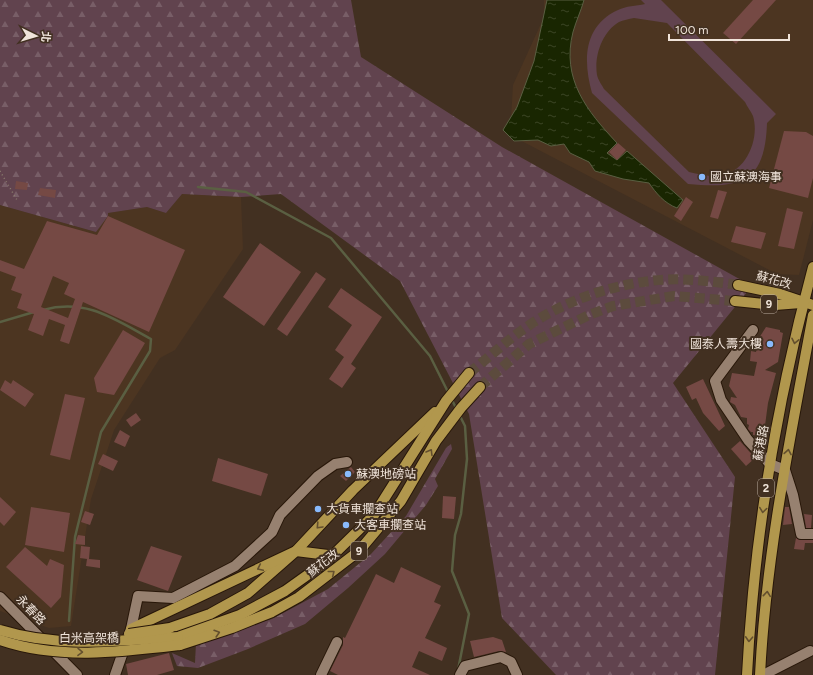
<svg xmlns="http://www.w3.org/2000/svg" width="813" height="675" font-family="Figtree,'Noto Sans TC',sans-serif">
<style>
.built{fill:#4c3521}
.forest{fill:url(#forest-firs)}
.pitch{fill:#61434e;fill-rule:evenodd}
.water{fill:url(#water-ripples);stroke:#5a5f42}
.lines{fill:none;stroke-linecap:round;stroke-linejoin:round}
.stream{stroke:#5a5f42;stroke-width:2.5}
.building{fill:#754944;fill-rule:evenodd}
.major-tunnel{stroke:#5c4b3d;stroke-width:10;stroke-dasharray:10 5;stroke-linecap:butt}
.minor-casing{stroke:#281709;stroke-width:12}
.major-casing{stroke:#281709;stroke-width:12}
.path{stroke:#897a6d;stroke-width:1.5;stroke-dasharray:1 3;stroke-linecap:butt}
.minor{stroke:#978170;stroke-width:10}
.major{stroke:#b1974d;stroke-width:10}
.major-bridge-casing{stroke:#281709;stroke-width:12;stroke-linecap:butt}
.major-bridge{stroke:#b1974d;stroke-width:10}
.oneway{stroke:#634f2e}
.poi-dot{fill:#89bafc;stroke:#423021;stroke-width:1.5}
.labels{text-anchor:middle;stroke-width:4;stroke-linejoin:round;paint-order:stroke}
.shield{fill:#423021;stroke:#bcaea2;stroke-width:1}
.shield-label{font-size:11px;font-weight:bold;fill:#f0e4da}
.poi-label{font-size:12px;fill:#f0e4da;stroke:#423021;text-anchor:start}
.street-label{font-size:12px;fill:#f0e4da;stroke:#423021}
</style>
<defs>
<pattern id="forest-firs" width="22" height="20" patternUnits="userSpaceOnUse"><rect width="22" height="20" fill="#61434e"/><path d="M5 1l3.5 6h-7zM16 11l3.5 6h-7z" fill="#785e67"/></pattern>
<pattern id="water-ripples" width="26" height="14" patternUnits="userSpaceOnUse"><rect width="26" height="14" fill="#192601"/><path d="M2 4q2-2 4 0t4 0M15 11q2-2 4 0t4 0" fill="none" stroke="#3b4525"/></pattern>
</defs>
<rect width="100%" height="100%" fill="#423021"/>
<!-- built -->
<g class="built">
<path d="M544 0H813V220L799 275 777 274 510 135 513 85 544 17Z"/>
<path d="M182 194 241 197 243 249 175 350 160 358 114 430 91 499 71 626 49 628 0 611V205L96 232 107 213 147 207 166 213Z"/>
</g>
<!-- forest -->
<g class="forest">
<path d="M0 0H351L361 57 502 147 752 286 673 383 735 477 715 675H556L502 618 469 414 400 281 281 194 241 197 182 194 166 213 147 207 108 213V216L96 232 0 205Z"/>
<path d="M451 444 452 449 435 479 438 486 426 505 385 554 348 588 305 624 248 649 198 668 177 666 172 653 195 663 196 643 272 619 328 589 371 554 406 516 446 448Z"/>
</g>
<!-- pitch -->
<path class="pitch" d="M641 0H661L776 114 767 123C765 182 742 189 688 184L592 93C583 61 583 26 618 10 626 6 636 6 645 4ZM634 18 667 23 745 102C747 107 751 111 753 116 760 139 746 173 719 176 709 177 699 174 689 172L604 89C602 85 598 80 597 75 594 56 602 32 619 22 623 20 629 19 634 18Z"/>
<!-- water -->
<path class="water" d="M547 0H584C581 11 576 21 573 32 561 79 587 111 617 143L607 153 617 160 627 151 683 200 677 208C664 203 656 193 649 183L623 179 595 171 589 162 570 153 564 144 551 146 538 140 514 141 503 130 517 107 534 61Z"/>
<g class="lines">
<!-- stream -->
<g class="stream">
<path d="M198 187 246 192 331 238 430 356 449 394"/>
<path d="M43 310C86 298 114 319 151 339L150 351 101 432 75 537 69 621"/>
<path d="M0 322 34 312"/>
<path d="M451 398 457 410"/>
<path d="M458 670 469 614 452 571 455 535 461 514 467 459 465 426 459 414"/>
</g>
</g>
<!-- building -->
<g class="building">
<path d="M753 0H776L736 44 723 33Z"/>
<path d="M784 131 806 132 813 136V178L808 198 769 188Z"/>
<path d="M618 143 626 150 617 160 609 152Z"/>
<path d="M16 181 28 183 27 190 15 189Z"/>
<path d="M40 188 56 190 55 198 38 195Z"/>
<path d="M718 190 727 192 718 219 710 217Z"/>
<path d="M686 197 693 202 681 221 674 216Z"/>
<path d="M787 208 803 212 794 249 778 246Z"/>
<path d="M108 216 185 250 149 332 83 302 69 344 60 341 65 325 49 319 43 336 28 330 34 314 17 308 22 294 11 290 16 277 0 271V260L24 269 47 221 97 235ZM53 276 69 283 64 294 75 299 68 318 41 307Z"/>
<path d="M736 226 766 233 761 249 731 242Z"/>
<path d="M260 243 301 272 264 326 223 297Z"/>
<path d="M316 272 326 279 287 336 277 329Z"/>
<path d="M341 288 382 317 351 364 356 368 342 388 329 379 344 357 335 350 352 325 328 307Z"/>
<path d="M766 327 780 330V332L783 333 778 362 765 370 776 373 768 403 764 433 761 432 760 436 753 435V432H751L748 429 749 425 747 424V418L741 417 735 405 730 402 731 397 737 398 729 386 732 373 754 376 757 362 750 361 751 351 756 352 759 338Z"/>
<path d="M123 330 145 343 114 395 97 392 94 378Z"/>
<path d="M703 379 725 426 719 431 703 413 696 398 692 400 686 387Z"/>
<path d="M5 380 11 384 13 380 34 394 25 407 0 390Z"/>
<path d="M65 394 85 398 70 460 50 455Z"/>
<path d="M136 413 141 420 131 427 126 420Z"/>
<path d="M120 430 130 436 125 447 114 442Z"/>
<path d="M740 441 755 458 746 466 731 449Z"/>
<path d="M103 454 118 461 113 471 98 464Z"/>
<path d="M218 458 268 474 261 496 212 481Z"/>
<path d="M351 467 355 472 346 481 340 476Z"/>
<path d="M443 496 456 497 454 519 442 518Z"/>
<path d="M0 497 16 512 4 526 0 522Z"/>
<path d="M31 507 70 513 64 552 25 545Z"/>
<path d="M785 507H789L792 524 783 525Z"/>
<path d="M85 511 94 514 90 525 81 522Z"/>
<path d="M804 514 812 515 811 528H806Z"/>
<path d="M78 535 85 536V545L75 544Z"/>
<path d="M796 538 801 540H813V543H805L804 550 794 549Z"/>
<path d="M81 546 90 547 89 559 100 560V568L86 566 87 559 80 558Z"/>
<path d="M151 546 182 556 168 591 137 580Z"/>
<path d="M25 547 47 566 50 559 64 565 61 597 51 608 6 567Z"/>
<path d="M401 567 441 586 434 602 441 605 425 638 447 648 442 661 419 651 412 667 430 675H338L330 671 343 645V637L345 638 346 636 376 574 394 583Z"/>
<path d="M493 637 502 640 506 652 499 651 474 657 470 641Z"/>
<path d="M169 653 174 670 157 675H128L126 664Z"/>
</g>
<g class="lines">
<!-- major-tunnel -->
<g class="major-tunnel">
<path d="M469 373C487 359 503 344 521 331 557 304 606 286 650 281 679 277 709 281 738 285"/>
<path d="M480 387 529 344 589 315 613 306 674 296 735 301"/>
</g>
<!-- minor casing -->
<g class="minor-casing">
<g id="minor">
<path d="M753 330 715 381 721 400 748 440 770 464 785 470 793 495 801 534H813"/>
<path d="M0 597 77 675"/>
<path d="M115 675 131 629 138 596 173 598 235 566 272 532 280 515 318 476 335 464 347 462"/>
<path d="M321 675 337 642"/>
<path d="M460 675 465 666 501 657 511 662 517 675"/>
<path d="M763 675 810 651"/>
</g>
</g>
<!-- major casing -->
<g class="major-casing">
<g id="major">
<path d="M738 285 780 294 813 305"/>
<path d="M735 301 775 305 801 303"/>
<path d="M170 628 210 614 248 593 296 551 353 490 435 412"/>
<path d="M131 629 296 551 328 555"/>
<path d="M178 637 240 615 285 591 327 561 374 515 446 401 469 373"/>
<path d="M180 645 232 628 272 612 299 597 359 551 401 501 436 441 461 408 480 387"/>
<path d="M747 675C754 537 777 400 813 267"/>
<path d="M760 675C766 554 791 434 813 315"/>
</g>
</g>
<!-- path -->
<path class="path" d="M0 171 17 200"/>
<!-- minor -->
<use href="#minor" class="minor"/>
<!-- major -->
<use href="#major" class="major"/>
<!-- major-bridge casing -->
<g class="major-bridge-casing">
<g id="major-bridge">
<path d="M0 630C58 648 118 641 178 637"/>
<path d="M129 634 170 628"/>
<path d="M0 640C57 660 121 652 180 645"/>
</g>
</g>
<!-- major-bridge -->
<use href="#major-bridge" class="major-bridge"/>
</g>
<!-- one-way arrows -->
<defs><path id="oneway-chevron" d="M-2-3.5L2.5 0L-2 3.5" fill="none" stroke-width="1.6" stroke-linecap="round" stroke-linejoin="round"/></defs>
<g class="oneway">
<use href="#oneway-chevron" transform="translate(795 341) rotate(102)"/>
<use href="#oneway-chevron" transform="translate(430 452) rotate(-59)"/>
<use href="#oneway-chevron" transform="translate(788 452) rotate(-80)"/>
<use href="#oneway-chevron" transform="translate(763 510) rotate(98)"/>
<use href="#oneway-chevron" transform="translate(319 526) rotate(133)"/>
<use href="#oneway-chevron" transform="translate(260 568) rotate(155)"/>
<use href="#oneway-chevron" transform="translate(332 573) rotate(-39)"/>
<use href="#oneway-chevron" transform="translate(767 594) rotate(-84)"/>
<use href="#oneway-chevron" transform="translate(217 633) rotate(-17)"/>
<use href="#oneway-chevron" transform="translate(749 639) rotate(93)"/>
<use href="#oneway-chevron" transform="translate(80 652) rotate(1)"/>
</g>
<!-- markers -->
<g class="poi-dot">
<circle cx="702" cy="177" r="4"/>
<circle cx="770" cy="344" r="4"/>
<circle cx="348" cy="474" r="4"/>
<circle cx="318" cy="509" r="4"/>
<circle cx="346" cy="525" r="4"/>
</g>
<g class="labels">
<!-- shield labels -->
<g class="shield">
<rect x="761" y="295" width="16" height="18" rx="3"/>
<rect x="758" y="479" width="16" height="18" rx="3"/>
<rect x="351" y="542" width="16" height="18" rx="3"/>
</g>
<g class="shield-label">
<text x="769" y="308">9</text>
<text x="766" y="492">2</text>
<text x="359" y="555">9</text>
</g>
<!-- poi labels -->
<g class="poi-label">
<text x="710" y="181">國立蘇澳海事</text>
<text x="762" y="348" text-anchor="end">國泰人壽大樓</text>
<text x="356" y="478">蘇澳地磅站</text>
<text x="326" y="513">大貨車攔查站</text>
<text x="354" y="529">大客車攔查站</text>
</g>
<!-- street labels -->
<g class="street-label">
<text transform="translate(774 280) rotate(15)" y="4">蘇花改</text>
<text transform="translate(761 443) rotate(-79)" y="4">蘇港路</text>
<text transform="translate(323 563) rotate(-38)" y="4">蘇花改</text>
<text transform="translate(31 610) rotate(46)" y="4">永春路</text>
<text x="89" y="642">白米高架橋</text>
</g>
</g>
<!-- north arrow -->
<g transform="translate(36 36) rotate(95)" stroke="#423021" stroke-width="3" paint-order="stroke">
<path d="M0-3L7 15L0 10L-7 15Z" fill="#f0e4da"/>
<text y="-6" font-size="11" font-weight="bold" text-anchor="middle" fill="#f0e4da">北</text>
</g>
<!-- scale -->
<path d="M669 34v6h120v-6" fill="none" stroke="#f0e4da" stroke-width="2"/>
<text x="675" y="34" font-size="12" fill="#f0e4da" stroke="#423021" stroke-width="3" paint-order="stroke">100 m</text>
</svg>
